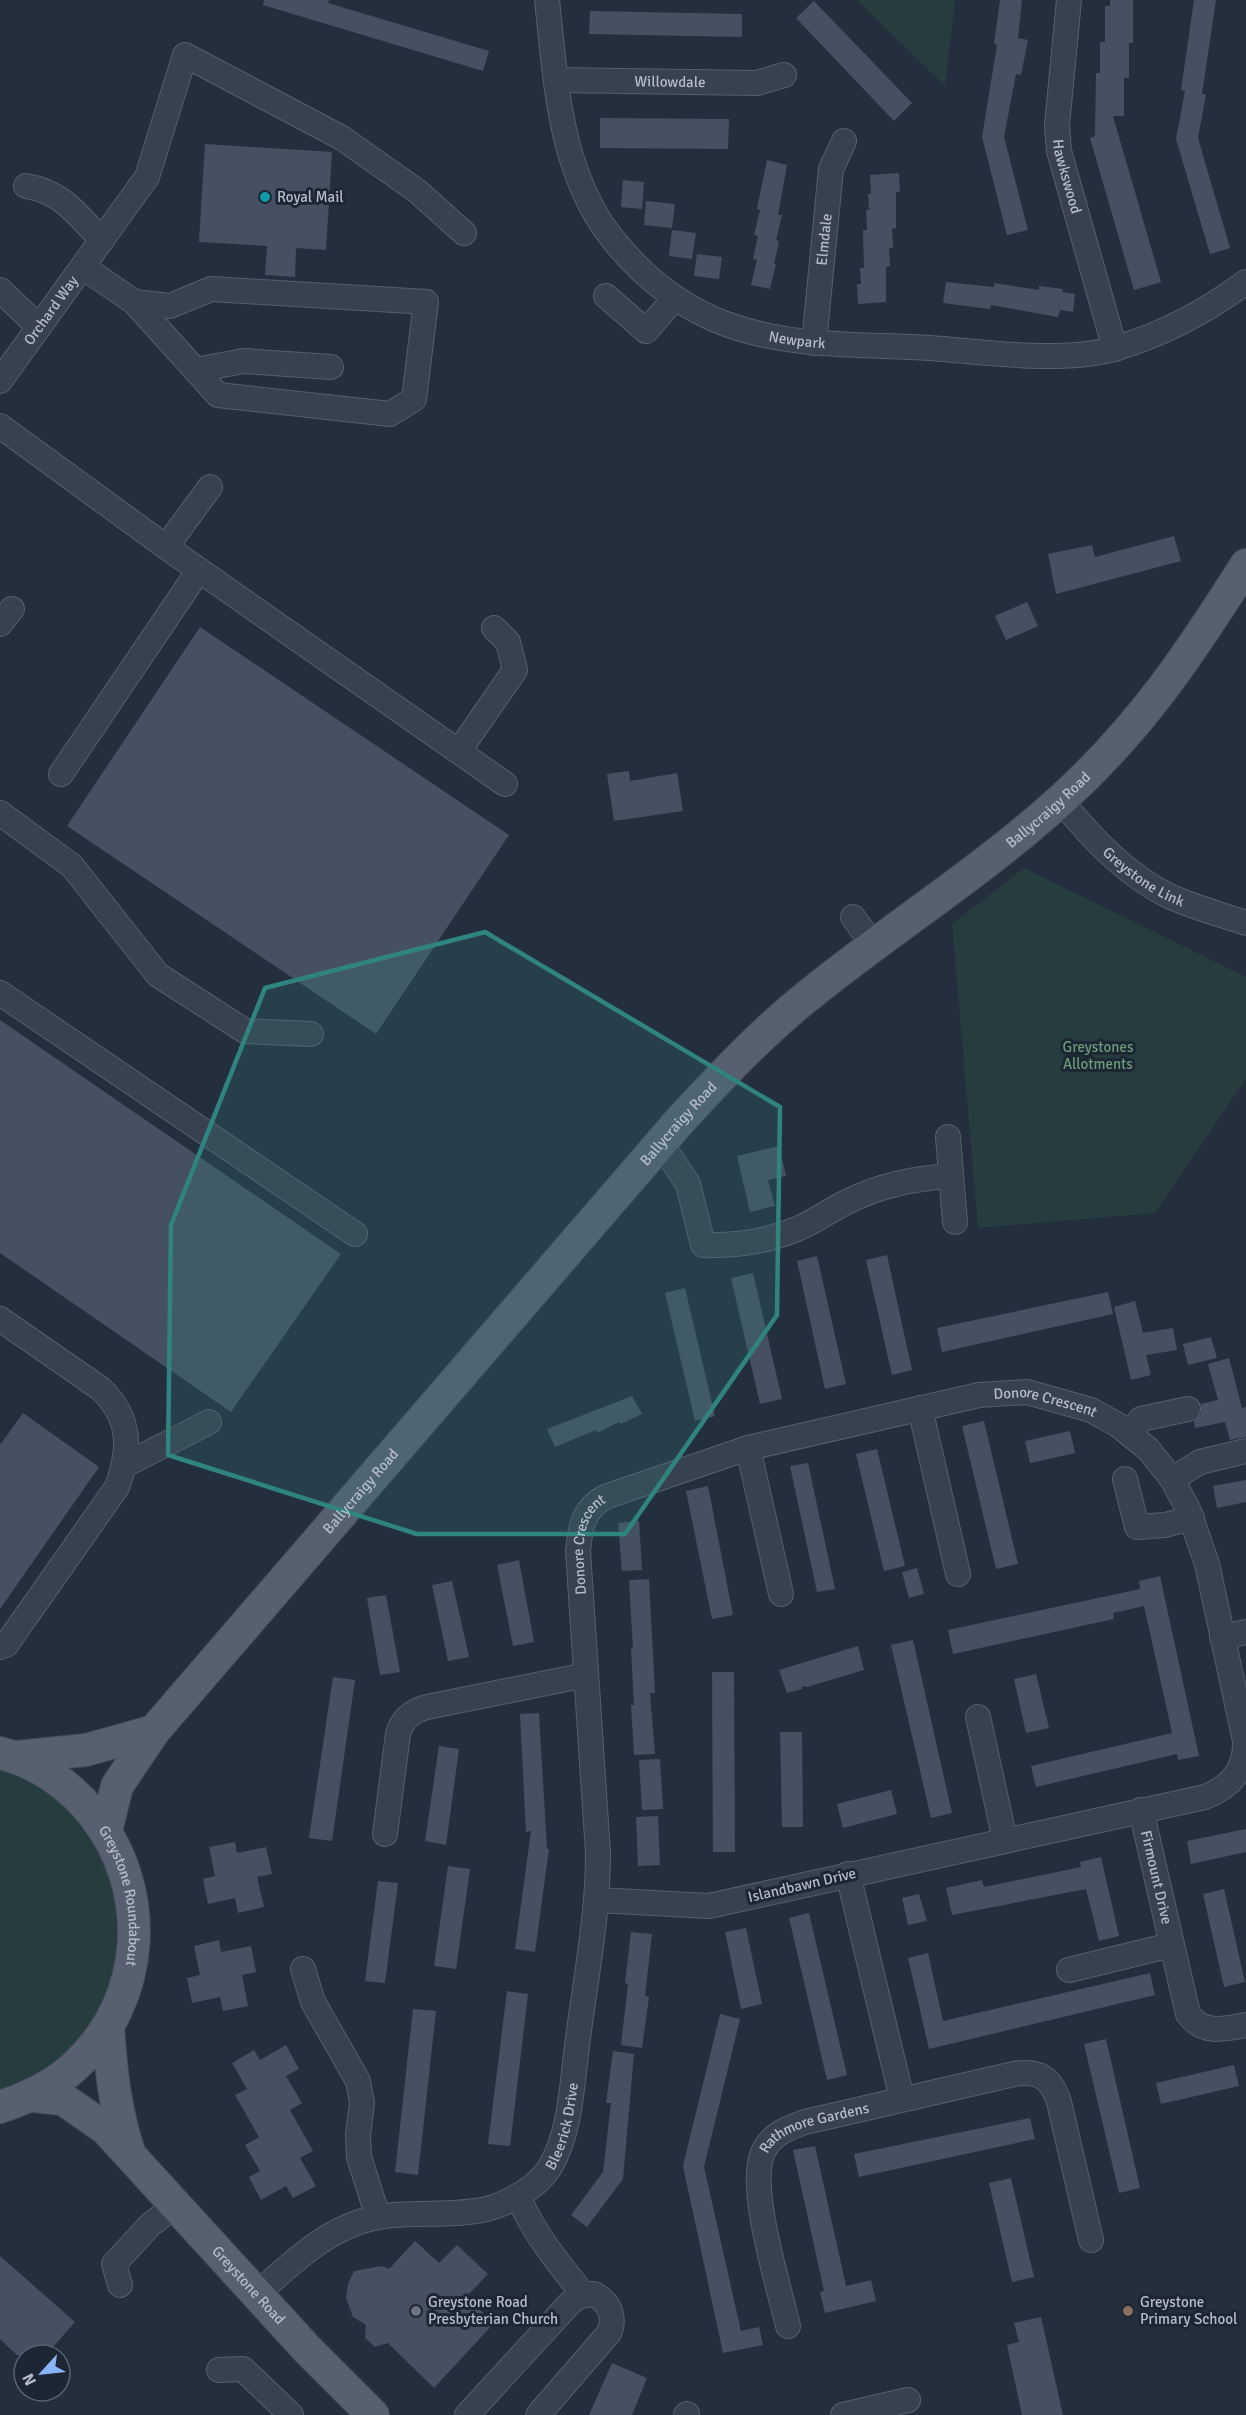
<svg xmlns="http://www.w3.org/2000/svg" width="1246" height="2415" font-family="Signika,sans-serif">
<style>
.green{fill:#263c3f}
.building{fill:#455162}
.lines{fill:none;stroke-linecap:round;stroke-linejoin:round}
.minor-casing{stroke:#565f6c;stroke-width:26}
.major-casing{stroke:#414a57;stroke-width:34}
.minor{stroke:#38414e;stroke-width:24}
.major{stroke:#56606e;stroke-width:32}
.marked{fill:#308480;fill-opacity:0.2;stroke:#308480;stroke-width:4.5;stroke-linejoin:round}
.culture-dot{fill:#0f9aa8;stroke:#1d2633;stroke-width:2}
.worship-dot{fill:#6b7280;stroke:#1d2633;stroke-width:2}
.education-dot{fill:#8d6e63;stroke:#1d2633;stroke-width:2}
.labels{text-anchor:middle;stroke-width:6;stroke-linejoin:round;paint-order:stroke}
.street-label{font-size:15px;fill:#b4bcc9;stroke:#1d2633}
.poi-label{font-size:15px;fill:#b4bcc9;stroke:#1d2633;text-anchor:start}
.park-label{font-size:15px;fill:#6b9a76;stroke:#1d2633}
</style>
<rect width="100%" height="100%" fill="#242f3e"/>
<!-- green -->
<g class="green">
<path d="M857 0H955L945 86Z"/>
<path d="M1024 868 1246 977V1079L1155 1213 978 1228 952 924Z"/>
<path d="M0 1770 22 1776 70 1809 104 1858 120 1915 115 1974 91 2028 50 2070 0 2094Z"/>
</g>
<!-- building -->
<g class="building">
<path d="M264 0H329L328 3 489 51 483 71 263 5Z"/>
<path d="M1000 0H1022L1018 38 1028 40 1021 75 1016 74 1004 137 1028 230 1007 235 982 137 997 45 994 44Z"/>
<path d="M1110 0H1133V43H1129V78H1124V116H1113L1161 282 1134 290 1090 138 1095 136 1096 73H1100V42H1105V6H1110Z"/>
<path d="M1194 0H1216L1202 94H1206L1198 138 1230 248 1210 254 1176 139 1185 91 1181 90Z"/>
<path d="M814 1 912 103 894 121 796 18Z"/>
<path d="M590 11 742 14V37L589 34Z"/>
<path d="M600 118 729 119 728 149 600 148Z"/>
<path d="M205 144 332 152 326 250 296 248 295 277 265 275 267 246 199 242Z"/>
<path d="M767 160 787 165 778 215H782L776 240 779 241 774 264H776L770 289 751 285 757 260 753 259 758 236 754 235 760 210 757 209Z"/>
<path d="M899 173 900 192H896V228L892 229 893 248H889L890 266 886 267V302L858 304 857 284H861L860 268H864L863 230H867L866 210H869L868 194H871L870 175Z"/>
<path d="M623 180 644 182 642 209 621 207Z"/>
<path d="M646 201 675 204 672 228 644 225Z"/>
<path d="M672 230 696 233 692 259 669 256Z"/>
<path d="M697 254 722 257 719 279 694 276Z"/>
<path d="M946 282 994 287V283L1039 290V286L1063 289 1062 292 1075 294 1073 312 1060 310 1058 317 991 305 990 309 943 303Z"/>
<path d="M1174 536 1181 561 1056 594 1048 554 1092 545 1095 557Z"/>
<path d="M1027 602 1038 626 1006 640 995 616Z"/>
<path d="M200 627 509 835 376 1034 67 826Z"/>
<path d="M629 771 630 781 677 773 683 811 614 821 607 774Z"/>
<path d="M0 1020 341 1254 231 1412 0 1253Z"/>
<path d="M779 1146 786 1176 768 1180 775 1206 750 1212 737 1156Z"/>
<path d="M887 1255 912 1370 892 1375 866 1260Z"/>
<path d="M817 1256 846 1384 825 1389 797 1261Z"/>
<path d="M753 1273 782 1399 760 1404 731 1278Z"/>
<path d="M685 1288 715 1416 695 1421 665 1293Z"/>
<path d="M1108 1292 1113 1314 942 1352 937 1328Z"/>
<path d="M1135 1301 1143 1333 1173 1328 1177 1350 1146 1355 1151 1375 1131 1380 1114 1307Z"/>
<path d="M1211 1337 1217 1358 1188 1365 1183 1344Z"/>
<path d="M1229 1358 1242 1408 1246 1407V1437L1230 1440 1225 1422 1195 1428 1194 1421 1201 1414V1404L1218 1400 1208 1364Z"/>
<path d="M632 1396 642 1414 621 1424 619 1422 597 1433 596 1430 555 1447 547 1429Z"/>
<path d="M23 1413 99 1467 0 1609V1445Z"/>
<path d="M984 1421 1018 1564 996 1569 962 1426Z"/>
<path d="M1070 1431 1075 1453 1030 1463 1025 1441Z"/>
<path d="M877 1449 905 1566 884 1571 856 1454Z"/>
<path d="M808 1463 835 1589 817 1592 790 1466Z"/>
<path d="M1246 1480V1502L1217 1508 1213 1486Z"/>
<path d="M708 1486 733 1615 712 1619 686 1491Z"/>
<path d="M639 1521 642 1570 622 1571 618 1523Z"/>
<path d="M519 1560 534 1642 513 1646 497 1565Z"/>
<path d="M917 1568 924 1594 909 1598 902 1572Z"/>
<path d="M1160 1576 1199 1756 1178 1760 1177 1754 1036 1787 1031 1766 1172 1733 1144 1606 1113 1613 1114 1619 953 1654 948 1630 1140 1589 1139 1581Z"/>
<path d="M649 1579 655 1693H650L655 1754 634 1755 631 1705H634L631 1648H633L629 1580Z"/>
<path d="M452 1581 469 1657 448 1661 432 1585Z"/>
<path d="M386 1595 400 1672 380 1675 367 1598Z"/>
<path d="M913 1640 952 1813 931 1818 891 1645Z"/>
<path d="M858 1646 864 1670 807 1687 802 1686V1689L787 1693 779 1670Z"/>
<path d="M712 1672H734L735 1852H713Z"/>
<path d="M1036 1674 1049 1728 1026 1733 1014 1679Z"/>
<path d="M333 1677 355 1680 332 1841 309 1838Z"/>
<path d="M539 1713 547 1849H549L535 1952 515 1949 531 1831 526 1832 520 1714Z"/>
<path d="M780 1732H802L803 1827H782Z"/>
<path d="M439 1746 459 1749 446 1845 425 1841Z"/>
<path d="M660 1759 663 1809 642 1810 639 1760Z"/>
<path d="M891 1790 897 1814 843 1828 837 1804Z"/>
<path d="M658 1816 660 1865 638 1866 636 1817Z"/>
<path d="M1246 1829V1852L1191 1864 1187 1841Z"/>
<path d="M235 1842 237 1853 266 1847 272 1874 257 1877 264 1907 238 1913 235 1898 208 1904 203 1879 215 1876 209 1847Z"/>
<path d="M1101 1857 1119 1936 1099 1941 1086 1889 952 1915 946 1888 982 1880 984 1887 1081 1867 1080 1862Z"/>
<path d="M448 1866 470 1869 456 1969 434 1966Z"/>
<path d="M378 1881 398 1883 385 1983 365 1981Z"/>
<path d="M1224 1889 1245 1982 1224 1987 1203 1894Z"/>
<path d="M919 1894 927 1921 908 1925 902 1898Z"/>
<path d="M809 1913 847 2075 827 2080 789 1918Z"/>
<path d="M746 1928 762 2004 741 2009 725 1932Z"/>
<path d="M631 1932 652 1934 645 1996 649 1997 642 2048 621 2045 628 1984 625 1983Z"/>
<path d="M219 1940 221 1952 251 1946 256 1972 242 1975 248 2006 223 2011 220 1997 192 2003 187 1978 200 1975 194 1946Z"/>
<path d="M928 1953 943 2021 1150 1973 1155 1995 929 2049 908 1958Z"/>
<path d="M507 1991 528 1994 510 2146 488 2144Z"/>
<path d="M413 2009 436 2011 418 2175 395 2172Z"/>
<path d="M720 2014 740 2019 704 2167 741 2331 759 2327 763 2345 723 2353 683 2166Z"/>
<path d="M1106 2039 1140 2188 1119 2193 1084 2044Z"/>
<path d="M286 2045 299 2069 286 2076 302 2103 290 2110 313 2151 300 2158 316 2186 293 2198 286 2186 261 2200 249 2177 260 2171 245 2145 259 2137 235 2095 247 2089 232 2063 254 2050 260 2060Z"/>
<path d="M613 2051 634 2054 623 2179 587 2227 571 2215 603 2172 611 2103H606Z"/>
<path d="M1234 2065 1239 2086 1161 2104 1156 2083Z"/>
<path d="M1030 2118 1035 2139 859 2177 854 2154Z"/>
<path d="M815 2146 846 2286 871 2280 876 2301 825 2313 820 2292 824 2291 793 2150Z"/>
<path d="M1011 2178 1034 2277 1012 2282 989 2183Z"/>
<path d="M415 2241 439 2263 457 2245 488 2274 465 2298 495 2322 434 2388 388 2343 375 2347 365 2338 366 2325 353 2317 346 2298 348 2284 354 2271 382 2266 389 2269Z"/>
<path d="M0 2256 75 2322 46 2355H17L0 2339Z"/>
<path d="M1041 2317 1063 2415H1022L1007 2345 1019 2342 1014 2323Z"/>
<path d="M612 2363 647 2378 632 2415H589Z"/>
</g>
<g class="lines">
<!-- minor casing -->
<g class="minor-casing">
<g id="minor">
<path id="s1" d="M547 0C556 82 559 169 611 237 641 275 680 307 726 324 791 348 862 344 930 348 986 352 1063 364 1117 348 1164 334 1207 311 1246 282"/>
<path id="s2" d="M1069 0 1057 125 1059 151 1115 349"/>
<path id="s3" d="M556 80 757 83 784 75"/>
<path d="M26 186C63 192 77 215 102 240"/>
<path d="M83 267 134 302 218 395 390 414 414 399 426 302 211 289 170 306 134 302"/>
<path d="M0 290 39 327"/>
<path d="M606 296 646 331 675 298"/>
<path id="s4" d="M814 343 831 169 844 141"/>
<path d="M195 370 244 361 331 367"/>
<path id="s5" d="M0 381 147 177 185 55 342 138 417 191 464 233"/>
<path d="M0 426 166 547 505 784"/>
<path d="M166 547 210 487"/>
<path d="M0 624 12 609"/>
<path d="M459 751 515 670 508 642 494 628"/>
<path d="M61 774 199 570"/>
<path id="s6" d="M1061 800C1090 837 1125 874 1167 895 1192 907 1220 914 1246 923"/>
<path d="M0 813 72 866 158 975 245 1031 311 1034"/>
<path d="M853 917 873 945"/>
<path d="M0 993 355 1234"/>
<path d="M948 1137 955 1222"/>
<path d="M660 1142 688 1184 703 1245C736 1246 766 1242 797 1229 815 1222 831 1209 849 1201 881 1185 915 1178 951 1176"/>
<path d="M0 1319 101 1389C131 1418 131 1449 117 1487L6 1645 0 1647"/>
<path d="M920 1408 958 1574"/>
<path d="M1130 1433 1141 1419 1188 1409"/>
<path d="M748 1448 781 1594"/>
<path d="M125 1465 209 1422"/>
<path d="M1125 1479 1137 1527 1165 1525 1192 1518"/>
<path d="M1172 1479 1200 1462 1246 1451"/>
<path d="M1222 1637 1246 1632"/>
<path d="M978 1717 1005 1840"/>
<path id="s7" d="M1141 1810 1188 2014C1203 2035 1225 2029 1246 2025"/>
<path d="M385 1834 398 1734C402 1719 412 1711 427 1707L586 1675"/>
<path d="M848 1874 902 2099"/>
<path d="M303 1969 313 2002 358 2081 362 2103 358 2135 359 2157 378 2217"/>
<path d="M1069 1970 1171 1945"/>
<path d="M518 2196C534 2234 558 2263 584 2295"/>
<path d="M120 2285 114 2264 150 2225 176 2205"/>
<path id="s8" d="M257 2294C293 2262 329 2226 378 2217 414 2211 452 2217 487 2209 509 2203 538 2187 550 2167 572 2130 572 2079 578 2038 586 1977 598 1915 598 1853L578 1551C580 1528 583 1509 605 1497L748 1448 979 1395 1027 1392 1091 1410 1118 1425 1148 1449 1172 1479 1188 1509 1207 1564 1245 1741C1246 1770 1230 1787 1205 1797L709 1906 597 1900"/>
<path id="s9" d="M788 2326C779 2286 746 2184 764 2150 773 2133 789 2128 805 2122L1014 2074C1038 2070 1051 2077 1059 2102L1091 2240"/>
<path d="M219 2370 243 2369 291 2415"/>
<path d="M467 2415 570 2303 579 2296 594 2294C609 2302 616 2317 609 2333L538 2415"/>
<path d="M686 2415 687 2414"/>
<path d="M843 2415 908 2400"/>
</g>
</g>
<!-- major casing -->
<g class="major-casing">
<g id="major">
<path id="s10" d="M0 1753C37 1762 70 1785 93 1814 153 1890 147 2000 75 2066 54 2086 27 2098 0 2107"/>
<path d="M16 1757 86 1750 154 1731"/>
<path id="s11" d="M106 1831 117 1786 154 1731 677 1124C720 1077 764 1030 814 991 895 926 984 870 1062 799 1141 727 1189 655 1246 565"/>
<path d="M108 2027C111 2070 115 2108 128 2149"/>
<path id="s12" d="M33 2096 63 2099 106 2129 306 2348 373 2415"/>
</g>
</g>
<!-- minor -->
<use href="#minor" class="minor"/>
<!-- major -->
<use href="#major" class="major"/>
</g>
<!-- marked area -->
<path class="marked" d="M485 932 780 1107 777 1315 625 1534H417L168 1455 171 1225 265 988Z"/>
<!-- markers -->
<circle class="culture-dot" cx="265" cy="197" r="6"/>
<circle class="worship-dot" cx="416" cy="2311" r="6"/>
<circle class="education-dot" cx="1128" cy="2311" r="6"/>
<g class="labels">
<!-- street labels -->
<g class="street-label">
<text dy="5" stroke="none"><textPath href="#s3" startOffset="114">Willowdale</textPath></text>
<text dy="5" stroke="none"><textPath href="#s2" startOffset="178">Hawkswood</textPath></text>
<text dy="5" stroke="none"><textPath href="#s4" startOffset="104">Elmdale</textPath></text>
<text dy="5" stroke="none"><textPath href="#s5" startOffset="87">Orchard Way</textPath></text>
<text dy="5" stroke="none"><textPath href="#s1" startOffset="468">Newpark</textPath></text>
<text dy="5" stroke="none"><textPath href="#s11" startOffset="1401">Ballycraigy Road</textPath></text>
<text dy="5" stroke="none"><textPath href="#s6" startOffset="114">Greystone Link</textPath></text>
<text dy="5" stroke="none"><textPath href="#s11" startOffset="915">Ballycraigy Road</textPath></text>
<text dy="5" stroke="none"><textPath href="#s8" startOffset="1473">Donore Crescent</textPath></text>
<text dy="5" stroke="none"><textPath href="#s11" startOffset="429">Ballycraigy Road</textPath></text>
<text dy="5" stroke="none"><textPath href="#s8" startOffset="963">Donore Crescent</textPath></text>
<text dy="5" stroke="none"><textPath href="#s7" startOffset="69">Firmount Drive</textPath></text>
<text transform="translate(802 1885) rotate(-13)" y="5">Islandbawn Drive</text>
<text dy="5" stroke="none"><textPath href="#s10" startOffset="202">Greystone Roundabout</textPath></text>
<text dy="5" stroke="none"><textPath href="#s8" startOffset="375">Bleerick Drive</textPath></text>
<text dy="5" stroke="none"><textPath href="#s9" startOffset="237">Rathmore Gardens</textPath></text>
<text dy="5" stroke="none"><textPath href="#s12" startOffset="294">Greystone Road</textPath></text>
</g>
<!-- poi labels -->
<g class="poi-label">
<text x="277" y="202">Royal Mail</text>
<text x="428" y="2307">Greystone Road<tspan x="428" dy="17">Presbyterian Church</tspan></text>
<text x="1140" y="2307">Greystone<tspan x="1140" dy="17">Primary School</tspan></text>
</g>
<!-- park labels -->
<g class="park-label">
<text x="1098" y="1052">Greystones<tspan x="1098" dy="17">Allotments</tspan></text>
</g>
</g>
<!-- north arrow -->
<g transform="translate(42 2373) rotate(243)"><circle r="28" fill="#1d2633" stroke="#59626f" stroke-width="1.5"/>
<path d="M0-4.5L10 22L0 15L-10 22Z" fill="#8ab4f8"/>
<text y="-9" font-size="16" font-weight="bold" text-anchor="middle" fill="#b4bcc9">N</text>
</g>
</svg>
